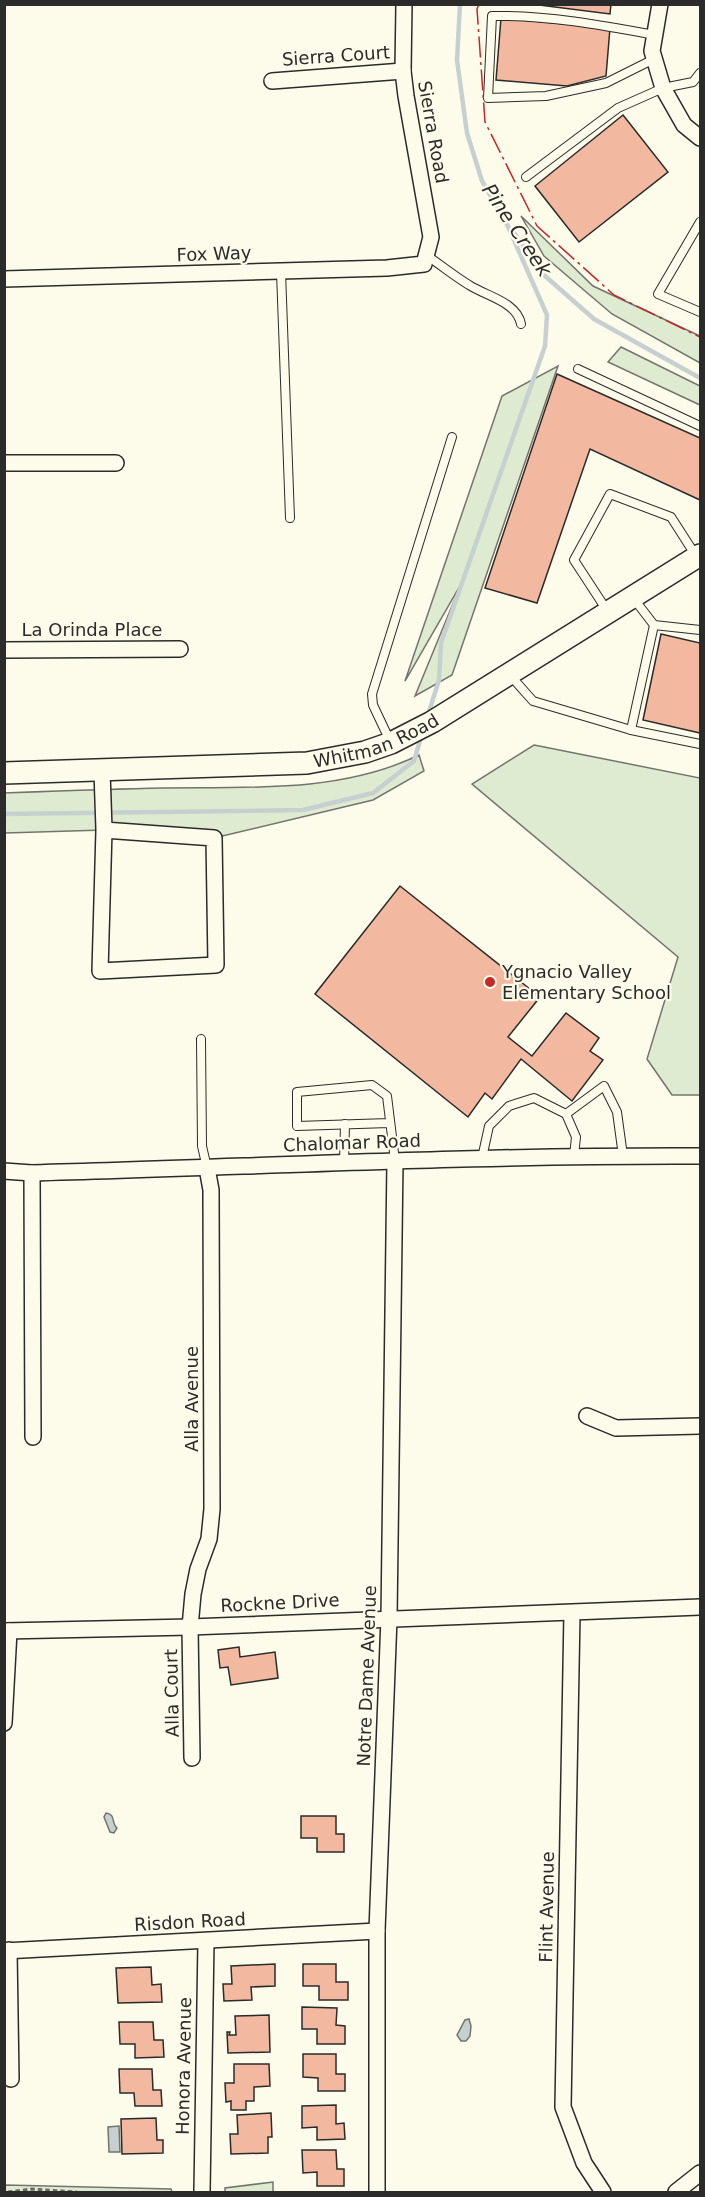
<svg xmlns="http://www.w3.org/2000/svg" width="705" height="2197" font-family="'DejaVu Sans',sans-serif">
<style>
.green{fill:#deebd1;stroke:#74746e;stroke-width:1.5}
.water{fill:#c7d0d0;stroke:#74746e;stroke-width:1.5}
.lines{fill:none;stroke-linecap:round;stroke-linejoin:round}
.stream{stroke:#c7d0d0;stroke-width:4.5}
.building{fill:#f2b8a0;stroke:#2b2b2b;stroke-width:1.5}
.lane-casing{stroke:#2b2b2b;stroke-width:10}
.street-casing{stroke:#2b2b2b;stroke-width:18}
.secondary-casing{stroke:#2b2b2b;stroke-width:24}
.path{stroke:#6a6964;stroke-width:3;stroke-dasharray:4.5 3;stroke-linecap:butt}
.lane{stroke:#fdfbea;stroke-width:8}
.street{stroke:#fdfbea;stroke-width:15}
.secondary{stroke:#fdfbea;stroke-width:21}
.power{stroke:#c62828;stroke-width:1.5;stroke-dasharray:21 4.5 3 4.5;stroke-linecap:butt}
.poi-dot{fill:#c62828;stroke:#fdfbea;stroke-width:2}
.labels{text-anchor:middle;stroke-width:4.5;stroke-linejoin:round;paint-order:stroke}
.street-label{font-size:18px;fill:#2b2b2b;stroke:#fdfbea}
.poi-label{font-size:18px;fill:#2b2b2b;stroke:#fdfbea;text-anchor:start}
.water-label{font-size:20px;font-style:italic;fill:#2b2b2b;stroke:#fdfbea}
</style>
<rect width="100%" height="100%" fill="#fdfbea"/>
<!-- green -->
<g class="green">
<path d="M521 216 593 286 700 336V363L612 314 544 256Z"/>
<path d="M621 347 700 386V405L608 362Z"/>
<path d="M558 366 452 675 415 696 461 584 405 681 502 396Z"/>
<path d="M534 745 700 778V1095H672L647 1059 678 957 472 784Z"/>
<path d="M419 755 424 771 373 800 214 838 104 830 5 833 4 793C58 791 111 789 164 788 249 787 341 793 419 755Z"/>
<path d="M273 2182V2192H225V2188Z"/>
<path d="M5 2185 171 2189 172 2192H5Z"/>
</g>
<!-- water -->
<g class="water">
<path d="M106 1813C116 1814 111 1823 117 1828L114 1833 110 1832 104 1817Z"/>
<path d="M469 2019 471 2026 470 2036 466 2041H461L457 2035 465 2020Z"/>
<path d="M119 2126 120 2152H109L108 2127Z"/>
</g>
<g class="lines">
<!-- stream -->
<g class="stream">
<path d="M460 4 457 60 467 133 482 181 507 224"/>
<path d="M512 230 545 276 594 319 700 378"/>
<path d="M427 718 439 680 441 643 545 346 547 315 506 222"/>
<path d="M4 814 303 810 373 793 414 761 422 734"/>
</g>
</g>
<!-- building -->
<g class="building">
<path d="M531 4H611L610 14Z"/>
<path d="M501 18 610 28 606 76 567 86 496 80Z"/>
<path d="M623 115 668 172 579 242 535 186Z"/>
<path d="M557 374 700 438V500L590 449 537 603 485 588Z"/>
<path d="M661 634 700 643V733L643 720Z"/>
<path d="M400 886 540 997 508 1037 532 1056 566 1013 599 1038 590 1051 603 1060 572 1101 521 1059 492 1099 485 1093 468 1117 315 994Z"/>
<path d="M239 1647 240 1657 275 1652 278 1678 231 1685 228 1667 220 1668 218 1650Z"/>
<path d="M301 1816H336V1834H344V1852H317V1838H301Z"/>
<path d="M275 1964V1986L251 1987 252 2000 224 2001 223 1984H232L231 1966Z"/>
<path d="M303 1964H336V1982H348V2000H319V1986H303Z"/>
<path d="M151 1967 152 1985 161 1984 162 2002 118 2003 116 1968Z"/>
<path d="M302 2007 337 2008 336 2025 345 2026V2044H317V2029H302Z"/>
<path d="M269 2015 270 2052 228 2053 227 2032H230L229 2035H236L235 2016Z"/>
<path d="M119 2022H153L154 2040H163L164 2057 135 2058V2044H120Z"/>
<path d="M303 2054H336V2074H345V2091H318V2078L303 2077Z"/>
<path d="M234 2064H269L270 2086 254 2087V2101H246V2110H231V2101L226 2102 225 2083H234Z"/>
<path d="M119 2069H152L153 2090H161L162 2106H135L134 2093H120Z"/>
<path d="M336 2105V2124L344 2123 345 2139 317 2140V2127L302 2128V2106Z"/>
<path d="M271 2113 272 2137H268V2153L231 2154 230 2134H238L237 2115Z"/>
<path d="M156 2118 157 2140H163V2153L122 2154 121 2119Z"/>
<path d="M302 2150H336L337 2169H344V2186H317V2172L303 2173Z"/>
</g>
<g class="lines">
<!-- lane casing -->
<g class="lane-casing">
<g id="lane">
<path d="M654 59 606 83 546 96 488 98 492 16C547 15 601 25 655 35"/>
<path d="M526 177 618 108 663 88 693 82 700 73"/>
<path d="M700 222 658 294 700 312"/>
<path d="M426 255C441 265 454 276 469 285 486 296 517 302 521 324"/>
<path d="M281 272 290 518"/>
<path d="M578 369 700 426"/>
<path d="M608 612 574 560 610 494 671 517 696 556"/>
<path d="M654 625 700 630"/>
<path d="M509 674 533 701 631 730 700 744"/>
<path d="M631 730 654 625 634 599"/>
<path d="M390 741 373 705 372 694 452 437"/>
<path d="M201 1039 202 1146 207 1168"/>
<path d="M566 1114 604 1086 617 1112 623 1156"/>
<path d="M389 1123 297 1126V1092L372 1085 387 1096 395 1161"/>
<path d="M482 1158 489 1126 509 1106 534 1098 566 1114 576 1137 574 1156"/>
<path d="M344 1163 345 1124"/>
</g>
</g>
<!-- street casing -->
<g class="street-casing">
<g id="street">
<path d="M660 4 652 51 663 88 684 125 700 138"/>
<path d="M272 81 403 71"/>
<path d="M4 279 387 268 424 264 431 237 406 96 403 71 404 4"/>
<path d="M4 463H116"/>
<path d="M4 650 180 649"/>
<path d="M102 771 104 830 100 971 216 965 214 838 104 830"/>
<path d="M4 1171 32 1173C255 1167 478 1155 700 1156"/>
<path d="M32 1173 33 1437"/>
<path d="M587 1416 616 1428 700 1426"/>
<path d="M572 1613 563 2107 584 2163 603 2192"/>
<path d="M4 1631 190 1627 700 1607"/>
<path d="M4 1723 9 1631"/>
<path d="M192 1758 190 1627 193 1594 198 1569 209 1539 212 1509 211 1190 207 1168"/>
<path d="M9 1950 11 2079"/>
<path d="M4 1951 377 1931"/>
<path d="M202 2191 206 1941"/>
<path d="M377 2192V1931L389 1618 395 1161"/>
<path d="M676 2192 700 2173"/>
</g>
</g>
<!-- secondary casing -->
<g class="secondary-casing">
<g id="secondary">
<path id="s1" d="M4 773 307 763 365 752 391 743 432 722 700 555"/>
</g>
</g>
<!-- path -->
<path class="path" d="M8 2192 32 2189 77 2192"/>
<!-- lane -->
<use href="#lane" class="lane"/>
<!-- street -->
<use href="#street" class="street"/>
<!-- secondary -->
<use href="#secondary" class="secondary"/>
<!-- power -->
<path class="power" d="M479 4 477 9 485 122 537 226 614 295 700 337"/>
</g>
<!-- markers -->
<circle class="poi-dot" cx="490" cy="982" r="6"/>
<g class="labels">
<!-- street labels -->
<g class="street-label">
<text transform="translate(336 56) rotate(-4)" y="6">Sierra Court</text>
<text transform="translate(433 132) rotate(80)" y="6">Sierra Road</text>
<text transform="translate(214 254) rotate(-2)" y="6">Fox Way</text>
<text x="92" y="636">La Orinda Place</text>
<text dy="6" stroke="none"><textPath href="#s1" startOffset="376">Whitman Road</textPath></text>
<text transform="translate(352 1143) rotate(-2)" y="6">Chalomar Road</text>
<text transform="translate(192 1399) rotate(-90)" y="6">Alla Avenue</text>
<text transform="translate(280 1603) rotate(-3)" y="6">Rockne Drive</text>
<text transform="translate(367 1676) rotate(-88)" y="6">Notre Dame Avenue</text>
<text transform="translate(172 1693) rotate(-91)" y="6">Alla Court</text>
<text transform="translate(547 1907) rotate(-89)" y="6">Flint Avenue</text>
<text transform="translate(190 1922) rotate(-3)" y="6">Risdon Road</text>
<text transform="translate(184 2066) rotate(-89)" y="6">Honora Avenue</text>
</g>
<!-- poi labels -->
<g class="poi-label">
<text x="502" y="978">Ygnacio Valley<tspan x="502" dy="21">Elementary School</tspan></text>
</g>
<!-- water labels -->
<g class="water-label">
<text transform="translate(517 230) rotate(56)" y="7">Pine Creek</text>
</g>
</g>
<!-- border -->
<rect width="705" height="2197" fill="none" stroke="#2b2b2b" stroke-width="12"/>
</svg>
